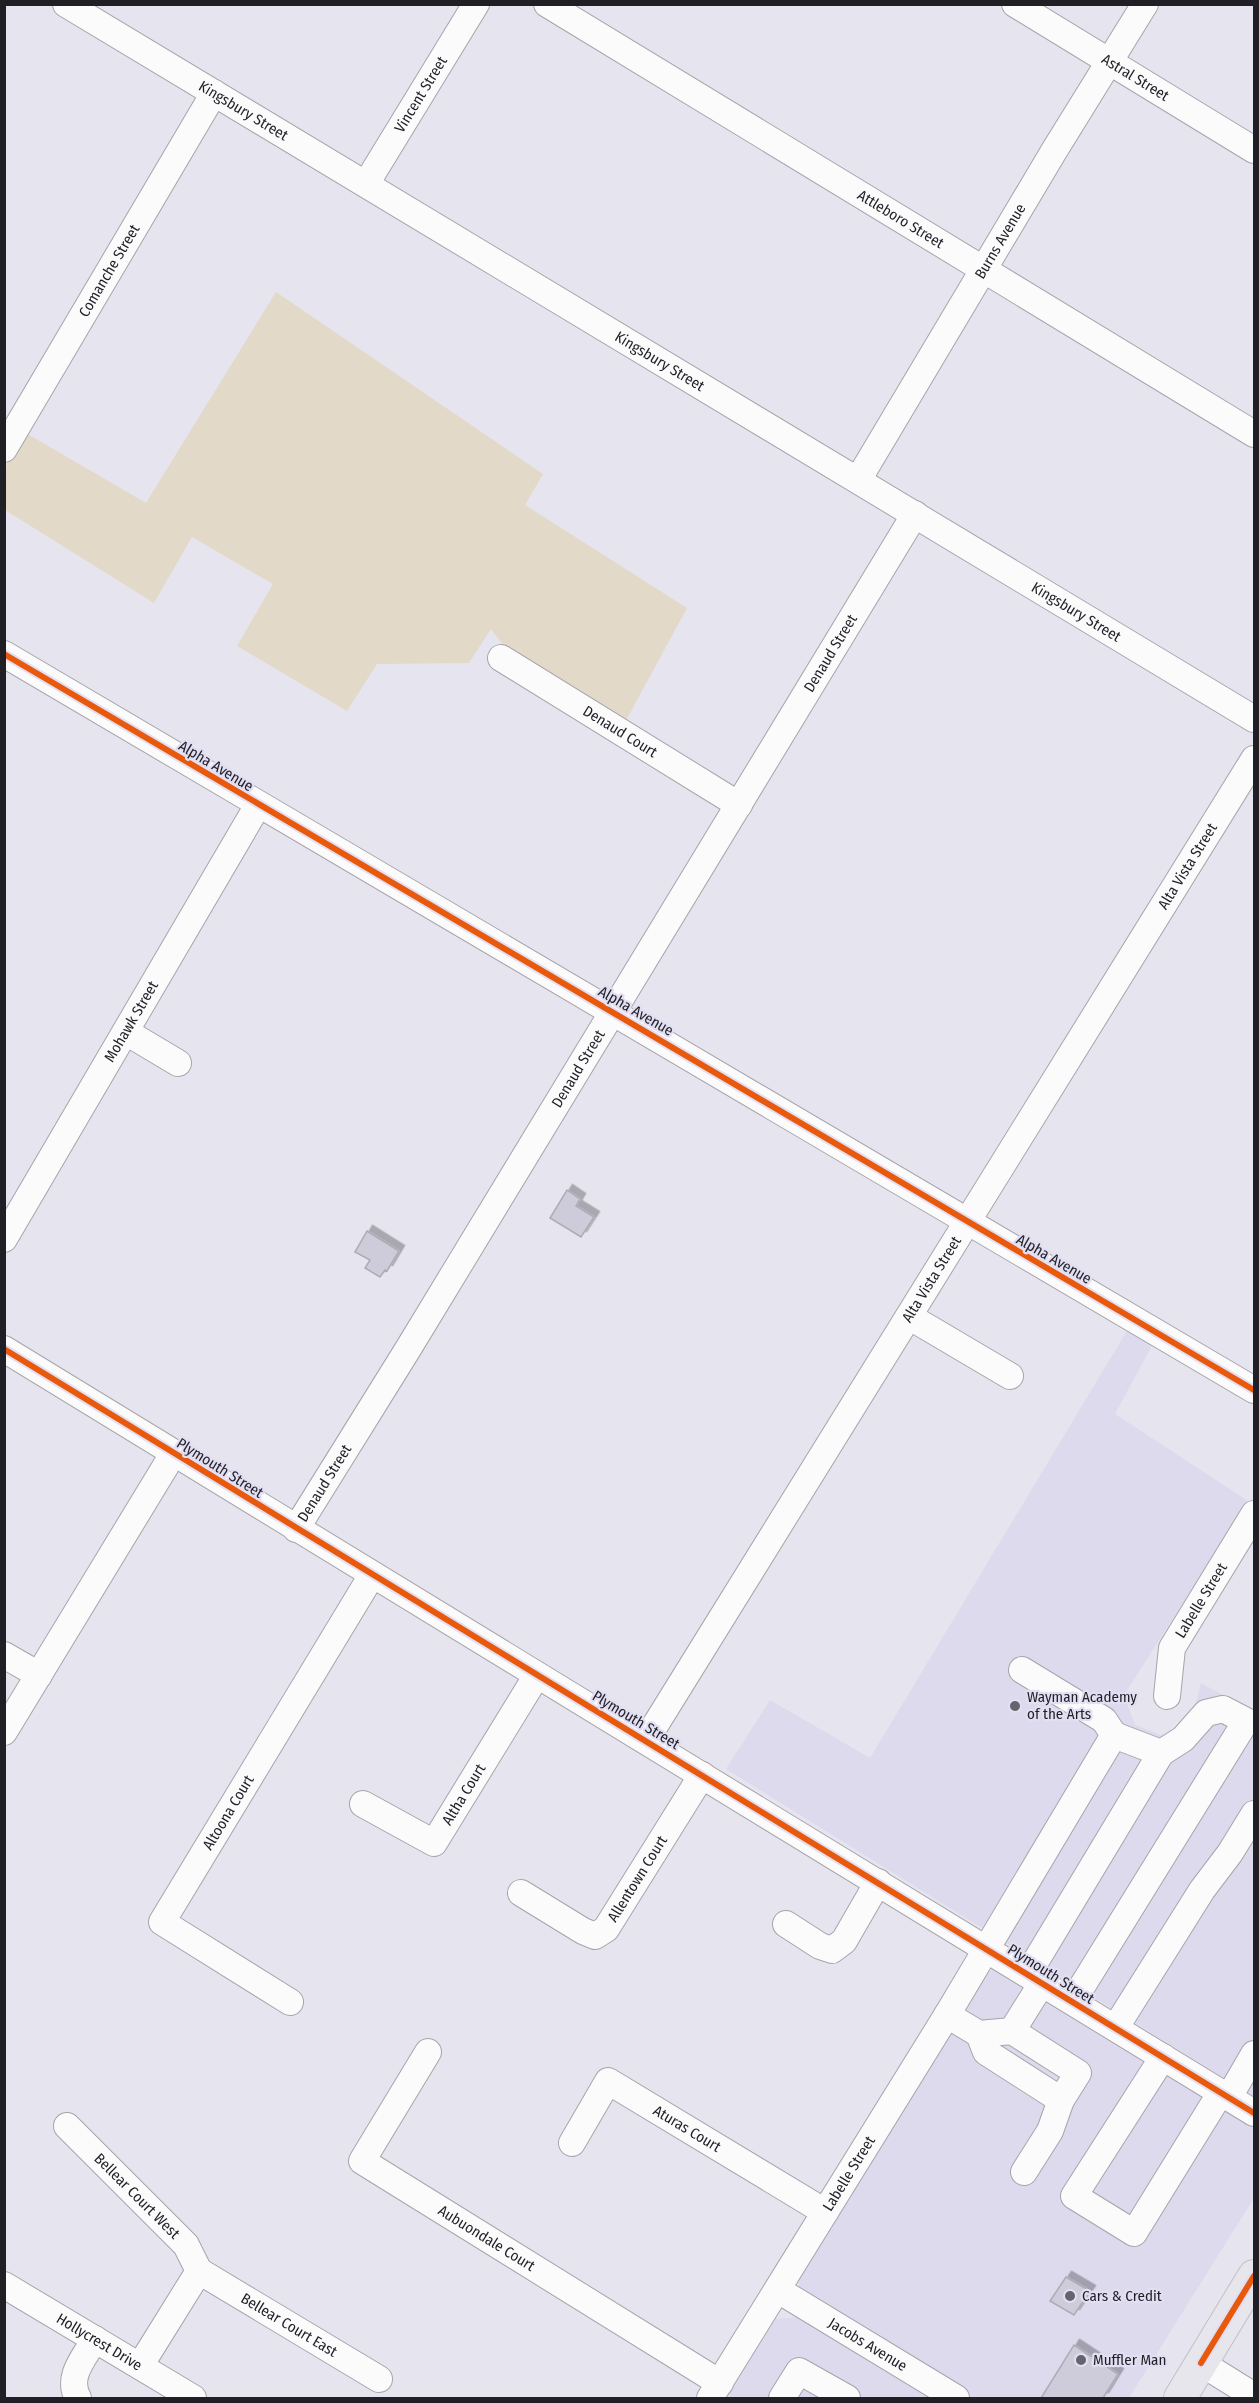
<svg xmlns="http://www.w3.org/2000/svg" width="1259" height="2403" font-family="'Fira Sans Condensed',sans-serif">
<style>
.built{fill:#dddaed}
.green{fill:#e3d9c8}
.building{fill:#cecbdb;stroke:#adacb3;stroke-width:1.5;filter:url(#shadow)}
.lines{fill:none;stroke-linecap:round;stroke-linejoin:round}
.minor-casing{stroke:#a6a4ab;stroke-width:28}
.major-casing{stroke:#c1c0c5;stroke-width:34}
.minor{stroke:#fbfbfc;stroke-width:26}
.major{stroke:#e7e6ec;stroke-width:32}
.cycleway-casing{stroke:#e2dff3;stroke-width:10}
.cycleway{stroke:#e8590c;stroke-width:6}
.poi-dot{fill:#65646c;stroke:#e2dff3;stroke-width:2}
.labels{text-anchor:middle;stroke-width:4.5;stroke-linejoin:round;paint-order:stroke}
.street-label{font-size:15px;fill:#201f26;stroke:#e2dff3}
.poi-label{font-size:15px;fill:#201f26;stroke:#e2dff3;text-anchor:start}
</style>
<defs>
<filter id="shadow"><feDropShadow dx="5.5" dy="-5.5" stdDeviation="0" flood-color="#0004"/></filter>
</defs>
<rect width="100%" height="100%" fill="#e6e4ee"/>
<!-- built -->
<g class="built">
<path d="M1130 1326 1155 1340 1115 1414 1248 1501 1124 1695 1135 1725 1166 1737 1193 1714 1201 1683 1254 1712V2097L726 1769 770 1700 870 1758Z"/>
<path d="M991 1970 1007 1973 1254 2124V2198L1129 2398H967L800 2290 797 2279 978 1986Z"/>
<path d="M802 2317 934 2398H725L775 2319Z"/>
</g>
<!-- green -->
<path class="green" d="M276 292 543 474 525 505 687 608 623 726 506 649 491 629 469 663 377 664 347 711 237 646 273 584 192 537 154 603 5 510 4 470 24 432 146 503Z"/>
<!-- building -->
<g class="building">
<path d="M567 1190 580 1199 576 1206 594 1217 581 1237 550 1218Z"/>
<path d="M367 1231 399 1251 387 1271 385 1270 380 1277 365 1268 370 1260 355 1252Z"/>
<path d="M1066 2277 1090 2291 1074 2315 1050 2301Z"/>
<path d="M1074 2345 1118 2374 1103 2398H1041Z"/>
</g>
<g class="lines">
<!-- minor casing -->
<g class="minor-casing">
<g id="minor">
<path id="s1" d="M66 4 1254 719"/>
<path id="s2" d="M547 4 1254 434"/>
<path id="s3" d="M1015 4 1254 150"/>
<path id="s4" d="M366 184 476 4"/>
<path id="s5" d="M4 449 214 93"/>
<path id="s6" d="M858 480 1054 151 1145 4"/>
<path d="M4 654 1254 1390"/>
<path id="s7" d="M501 658 739 805"/>
<path d="M126 1032 178 1063"/>
<path id="s8" d="M4 1239 258 805"/>
<path d="M910 1317 1010 1376"/>
<path d="M4 1349 1254 2113"/>
<path id="s9" d="M296 1529 408 1349 915 514"/>
<path d="M4 1655 39 1675"/>
<path d="M1022 1670 1104 1720 1114 1735"/>
<path id="s10" d="M1167 1696 1172 1648 1254 1514"/>
<path d="M4 1732 173 1454"/>
<path id="s11" d="M646 1740 1254 759"/>
<path id="s12" d="M363 1804 434 1843 537 1675"/>
<path id="s13" d="M521 1893 583 1931 595 1936 606 1929 702 1775"/>
<path d="M786 1924 820 1946 832 1950 844 1941 878 1882"/>
<path d="M1028 1974 1161 1753"/>
<path id="s14" d="M290 2002 162 1922 372 1575"/>
<path d="M947 2015 979 2034 1012 2031 1042 1983"/>
<path d="M1116 2027 1202 1890 1230 1853 1254 1814"/>
<path d="M1012 2031 1078 2073 1061 2100"/>
<path d="M979 2034 986 2052 1061 2100 1050 2131 1024 2172"/>
<path id="s15" d="M428 2052 362 2161 720 2383"/>
<path d="M1163 2057 1074 2196 1134 2233 1221 2092"/>
<path d="M1229 2097 1254 2054"/>
<path id="s16" d="M67 2126 186 2245 199 2271"/>
<path id="s17" d="M572 2143 608 2081 825 2212"/>
<path id="s18" d="M199 2271 379 2379"/>
<path id="s19" d="M4 2285 193 2398"/>
<path id="s20" d="M778 2290 956 2398"/>
<path d="M1201 2363 1254 2396"/>
<path d="M140 2366 199 2271"/>
<path d="M78 2398C66 2377 84 2358 95 2339"/>
<path id="s21" d="M710 2398 947 2015 1114 1735 1161 1753 1183 1739 1206 1713 1223 1709 1246 1721 1073 2001"/>
<path d="M782 2398 799 2371 847 2398"/>
</g>
</g>
<!-- major casing -->
<g class="major-casing">
<path id="major" d="M1180 2398 1254 2276"/>
</g>
<!-- minor -->
<use href="#minor" class="minor"/>
<!-- major -->
<use href="#major" class="major"/>
<!-- cycleway casing -->
<g class="cycleway-casing">
<g id="cycleway">
<path d="M4 654 1254 1390"/>
<path d="M4 1349 1254 2113"/>
<path d="M1201 2363 1254 2276"/>
</g>
</g>
<!-- cycleway -->
<use href="#cycleway" class="cycleway"/>
</g>
<!-- markers -->
<g class="poi-dot">
<circle cx="1015" cy="1706" r="6"/>
<circle cx="1070" cy="2296" r="6"/>
<circle cx="1081" cy="2360" r="6"/>
</g>
<g class="labels">
<!-- street labels -->
<g class="street-label">
<text dy="5" stroke="none"><textPath href="#s3" startOffset="141">Astral Street</textPath></text>
<text dy="5" stroke="none"><textPath href="#s4" startOffset="105">Vincent Street</textPath></text>
<text dy="5" stroke="none"><textPath href="#s1" startOffset="207">Kingsbury Street</textPath></text>
<text dy="5" stroke="none"><textPath href="#s2" startOffset="414">Attleboro Street</textPath></text>
<text dy="5" stroke="none"><textPath href="#s6" startOffset="278">Burns Avenue</textPath></text>
<text dy="5" stroke="none"><textPath href="#s5" startOffset="207">Comanche Street</textPath></text>
<text dy="5" stroke="none"><textPath href="#s1" startOffset="693">Kingsbury Street</textPath></text>
<text dy="5" stroke="none"><textPath href="#s1" startOffset="1179">Kingsbury Street</textPath></text>
<text dy="5" stroke="none"><textPath href="#s9" startOffset="1026">Denaud Street</textPath></text>
<text dy="5" stroke="none"><textPath href="#s7" startOffset="140">Denaud Court</textPath></text>
<text transform="translate(216 766) rotate(31)" y="5">Alpha Avenue</text>
<text dy="5" stroke="none"><textPath href="#s11" startOffset="1028">Alta Vista Street</textPath></text>
<text transform="translate(636 1011) rotate(30)" y="5">Alpha Avenue</text>
<text dy="5" stroke="none"><textPath href="#s8" startOffset="252">Mohawk Street</textPath></text>
<text dy="5" stroke="none"><textPath href="#s9" startOffset="540">Denaud Street</textPath></text>
<text transform="translate(1054 1259) rotate(30)" y="5">Alpha Avenue</text>
<text dy="5" stroke="none"><textPath href="#s11" startOffset="542">Alta Vista Street</textPath></text>
<text transform="translate(220 1468) rotate(32)" y="5">Plymouth Street</text>
<text dy="5" stroke="none"><textPath href="#s9" startOffset="54">Denaud Street</textPath></text>
<text dy="5" stroke="none"><textPath href="#s10" startOffset="104">Labelle Street</textPath></text>
<text transform="translate(636 1720) rotate(31)" y="5">Plymouth Street</text>
<text dy="5" stroke="none"><textPath href="#s12" startOffset="138">Altha Court</textPath></text>
<text dy="5" stroke="none"><textPath href="#s14" startOffset="279">Altoona Court</textPath></text>
<text dy="5" stroke="none"><textPath href="#s13" startOffset="158">Allentown Court</textPath></text>
<text transform="translate(1051 1974) rotate(32)" y="5">Plymouth Street</text>
<text dy="5" stroke="none"><textPath href="#s17" startOffset="164">Aturas Court</textPath></text>
<text dy="5" stroke="none"><textPath href="#s21" startOffset="264">Labelle Street</textPath></text>
<text dy="5" stroke="none"><textPath href="#s16" startOffset="99">Bellear Court West</textPath></text>
<text dy="5" stroke="none"><textPath href="#s15" startOffset="274">Aubuondale Court</textPath></text>
<text dy="5" stroke="none"><textPath href="#s18" startOffset="105">Bellear Court East</textPath></text>
<text dy="5" stroke="none"><textPath href="#s19" startOffset="111">Hollycrest Drive</textPath></text>
<text dy="5" stroke="none"><textPath href="#s20" startOffset="105">Jacobs Avenue</textPath></text>
</g>
<!-- poi labels -->
<g class="poi-label">
<text x="1027" y="1702">Wayman Academy<tspan x="1027" dy="17">of the Arts</tspan></text>
<text x="1082" y="2301">Cars &amp; Credit</text>
<text x="1093" y="2365">Muffler Man</text>
</g>
</g>
<!-- border -->
<rect width="1259" height="2403" fill="none" stroke="#201f26" stroke-width="12"/>
</svg>
